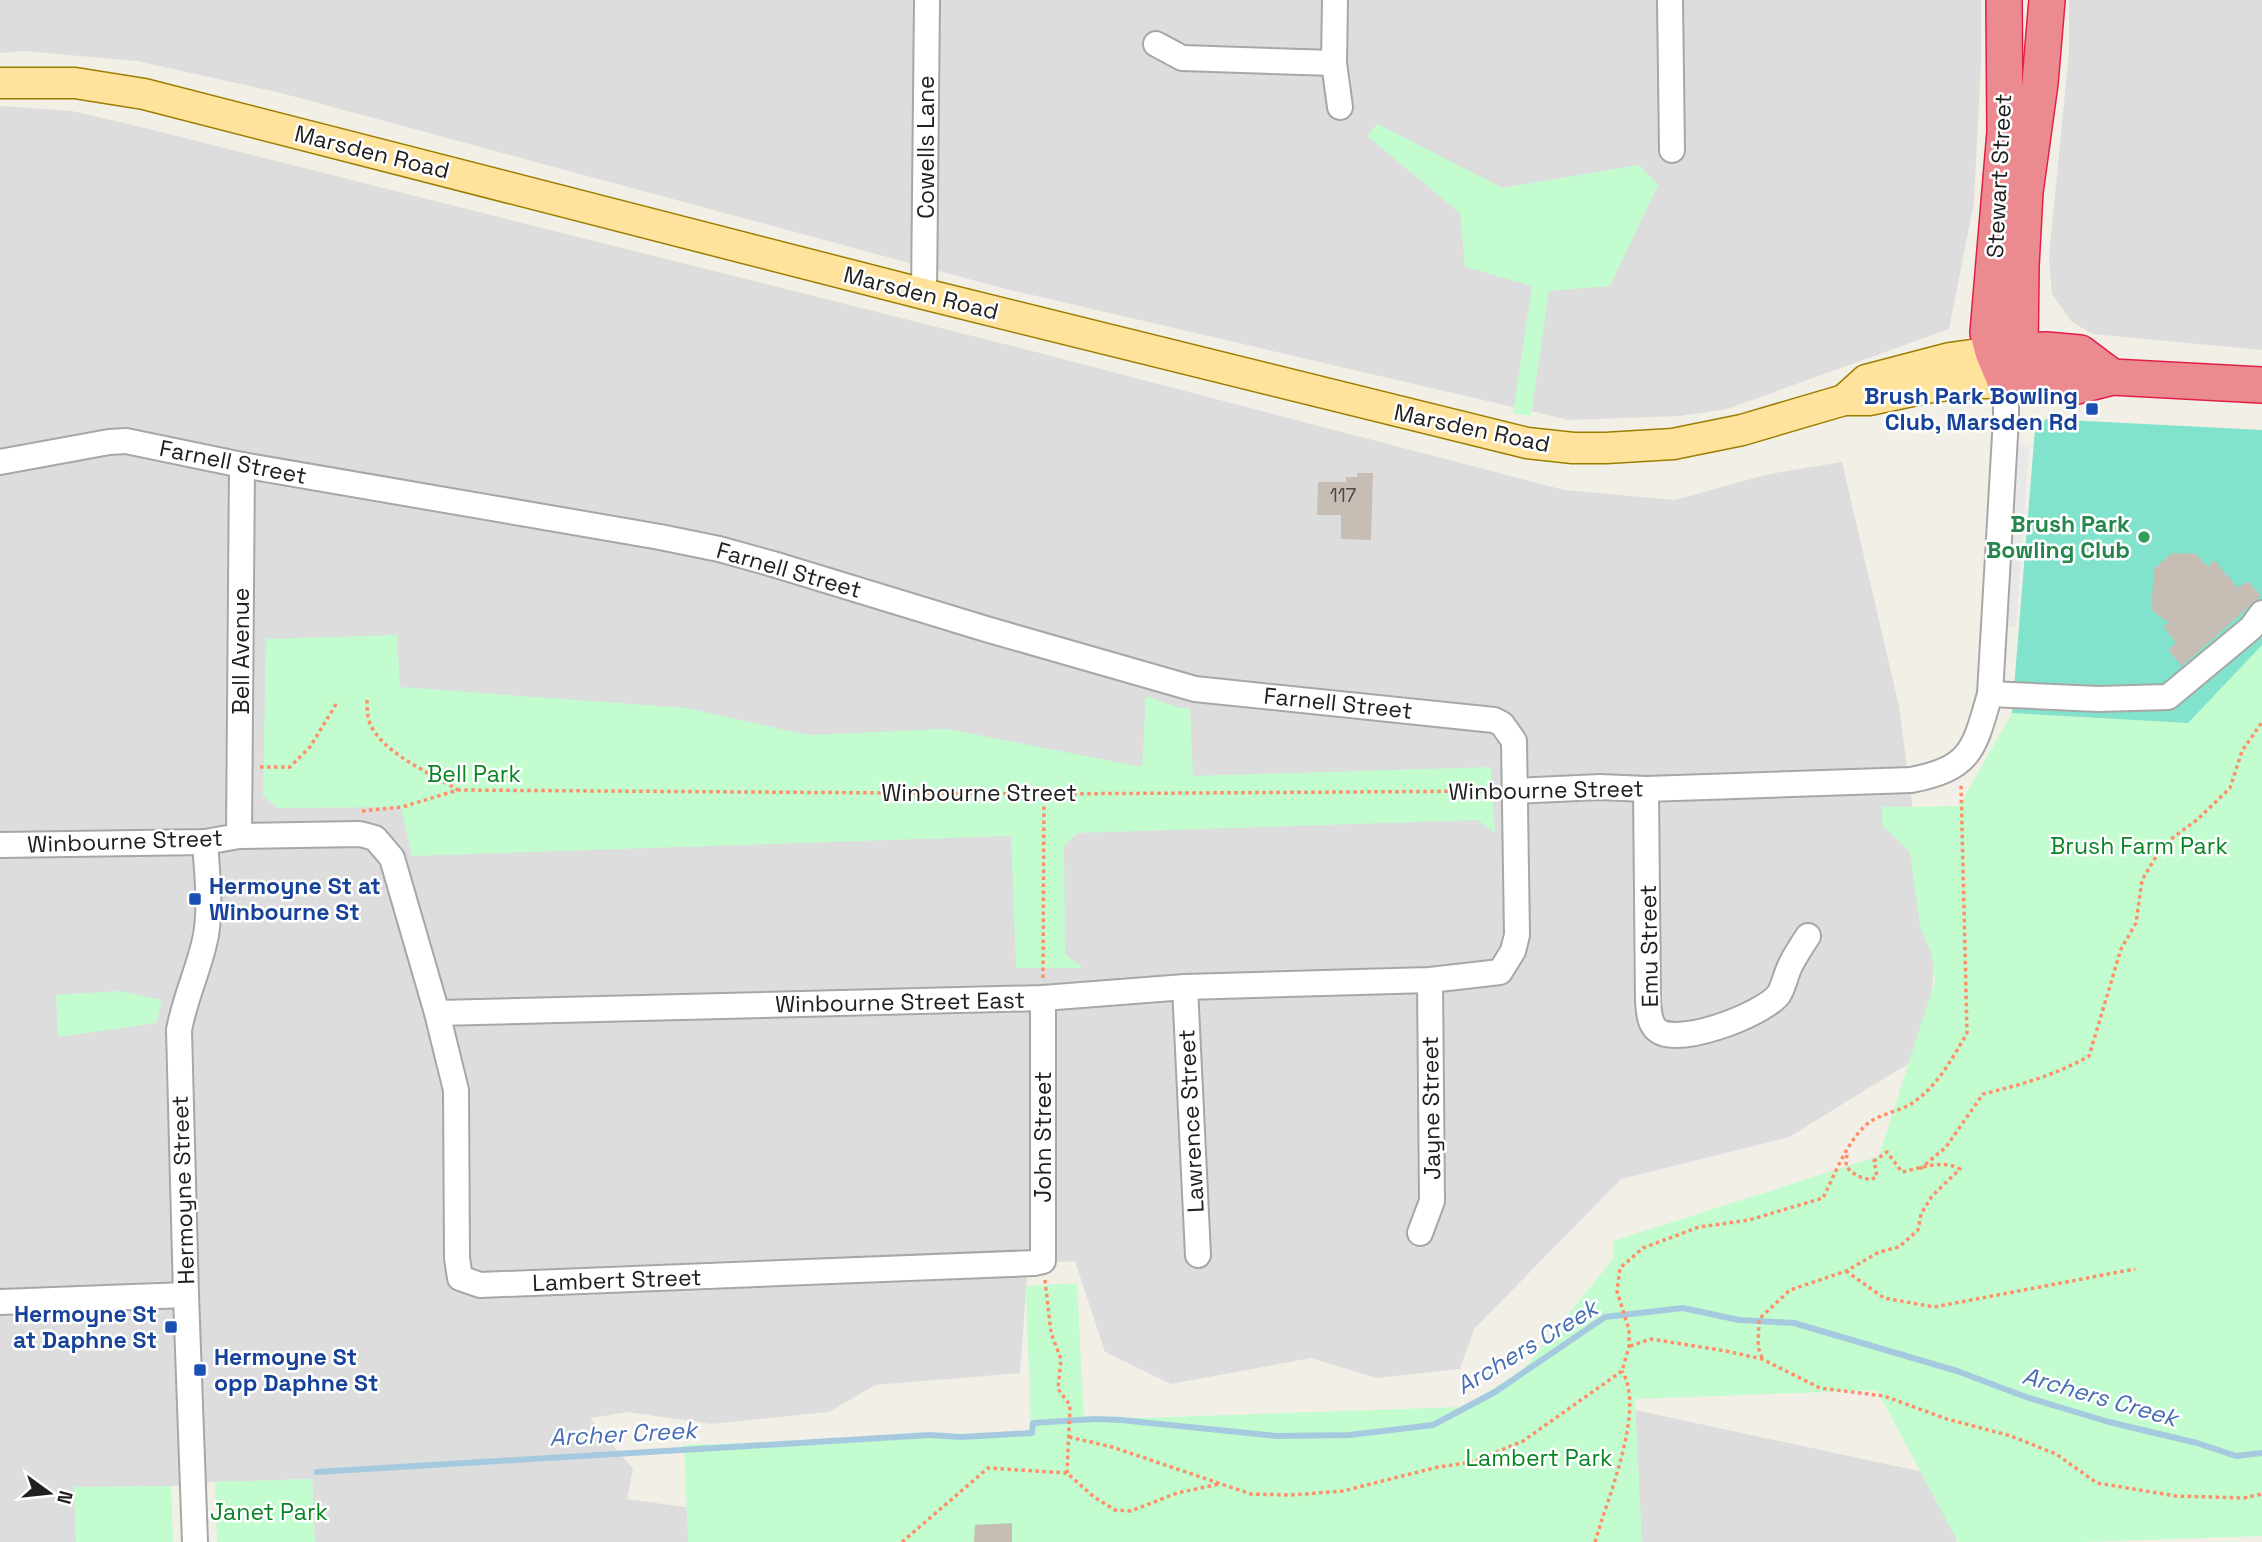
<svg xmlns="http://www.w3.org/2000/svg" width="2262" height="1542" font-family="'Space Grotesk',sans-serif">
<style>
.residential{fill:#dedddd}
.park{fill:#c2fccf}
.pitch{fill:#81e3cb}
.parking{fill:#e8e8e8}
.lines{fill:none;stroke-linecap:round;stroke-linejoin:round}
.stream{stroke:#a5cae0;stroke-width:6}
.building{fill:#c6beb5}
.minor-casing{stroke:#a7a7a7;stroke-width:28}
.major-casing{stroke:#9c7e00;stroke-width:33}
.highway-casing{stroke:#e31f46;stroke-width:38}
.path{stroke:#ff8e69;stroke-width:3.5;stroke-dasharray:3.5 3.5;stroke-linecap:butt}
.minor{stroke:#fff;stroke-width:24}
.major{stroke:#ffe39d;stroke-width:30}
.highway{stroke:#eb8b8f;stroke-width:35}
.transit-dot{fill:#1a4fb4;stroke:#fff;stroke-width:2.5}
.leisure-dot{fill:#2e9e5b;stroke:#fff;stroke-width:2.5}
.labels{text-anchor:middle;stroke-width:5;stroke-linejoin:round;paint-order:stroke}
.number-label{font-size:19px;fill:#4a4845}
.street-label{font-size:23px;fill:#202020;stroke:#fff}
.transit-label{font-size:23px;font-weight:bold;fill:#164399;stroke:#fff;text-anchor:end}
.leisure-label{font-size:23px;font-weight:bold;fill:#27864d;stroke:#fff;text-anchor:end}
.park-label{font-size:23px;fill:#078523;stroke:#fff}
.water-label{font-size:24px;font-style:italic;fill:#476eb5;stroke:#fff}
</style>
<rect width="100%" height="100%" fill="#f1efe6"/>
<!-- residential -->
<g class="residential">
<path d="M0 0H1981V62L1974 202 1949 329 1727 409 1680 416 1569 420 1002 288 281 93 137 61 23 51 0 53Z"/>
<path d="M2069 0H2262V350L2092 334 2071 321 2052 294 2049 257 2069 52Z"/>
<path d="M0 106 72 111 141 127 1036 352 1564 490 1675 500 1769 474 1842 462 1899 706 1934 968 1924 1054 1789 1137 1621 1179 1474 1329 1460 1369 1376 1378 1311 1358 1171 1384 1105 1352 1075 1261 1028 1264 1020 1373 875 1385 829 1412 711 1424 628 1412 590 1418 633 1469 627 1499 705 1510 700 1542H315L312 1479 215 1482 171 1486 75 1487 76 1542H0Z"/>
<path d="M1635 1410 1937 1475 1957 1542H1603Z"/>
</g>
<!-- park -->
<g class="park">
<path d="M1377 124 1503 188 1639 165 1658 185 1610 286 1549 291 1531 416 1513 413 1532 286 1465 267 1460 213 1367 136Z"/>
<path d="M397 635 400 687 686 708 808 735 947 729 1142 767 1146 696 1180 708 1190 709 1193 776 1491 767 1495 833 1478 820 1077 833 1064 846 1065 954 1083 968H1016L1011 836 412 856 401 807 278 808 263 796 266 639Z"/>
<path d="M2262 644V1536L2081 1542H1958L1877 1390 1635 1399 1642 1542H688L684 1445 1031 1433 1026 1286 1077 1283 1084 1420 1463 1407 1523 1370 1614 1258 1613 1241 1879 1156 1935 981 1932 956 1920 926 1910 852 1882 825V807L1959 806 2012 713 2187 723Z"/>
<path d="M119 991 162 1000 156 1023 58 1037 56 995Z"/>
<path d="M312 1479 315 1542H217L215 1482Z"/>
<path d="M171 1486 173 1542H76L74 1487Z"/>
</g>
<!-- pitch -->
<path class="pitch" d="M2046 419 2262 430V645L2188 723 2012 713 2035 429Z"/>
<!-- parking -->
<path class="parking" d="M2014 446 2029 447 2016 627 2001 626Z"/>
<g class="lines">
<!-- stream -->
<path class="stream" d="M317 1472 930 1435 961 1437 1032 1433 1033 1423 1094 1419 1121 1420 1276 1436 1349 1435 1433 1425 1495 1392 1605 1317 1683 1308 1739 1320 1794 1323 1957 1371 2026 1397 2109 1422 2197 1443 2236 1456 2262 1453"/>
</g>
<!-- building -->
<g class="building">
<path d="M1357 473H1373L1371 540 1341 539V515H1317L1318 482H1346V477H1357Z"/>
<path d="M2172 553 2196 554 2208 567 2214 560 2238 588 2248 581 2261 596 2182 666 2168 650 2176 643 2163 626 2169 623 2151 610 2154 569Z"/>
<path d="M1012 1523V1542H974L975 1525Z"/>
</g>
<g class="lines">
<!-- minor casing -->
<g class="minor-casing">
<g id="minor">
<path d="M1670 0 1672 150"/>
<path d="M1156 44 1182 58 1334 63 1335 0"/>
<path d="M1334 63 1340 107"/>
<path d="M924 294 927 0"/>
<path d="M0 462 109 442 126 441 242 465 660 537 719 549 773 564 986 629 1195 689 1494 720 1502 724 1514 741 1517 935 1513 951 1500 972 1430 980 1185 987 1043 998 437 1013 392 858 375 838 360 834 239 836 205 842 0 845"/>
<path d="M1990 694 2098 699 2168 697 2251 628 2262 613"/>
<path d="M1646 789 1648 1002C1649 1011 1649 1021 1655 1028 1673 1050 1765 1014 1779 994 1784 986 1786 973 1791 964 1796 954 1802 945 1808 936"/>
<path d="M1515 791 1600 787 1646 789 1911 780C1972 768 1974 749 1990 694L2006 418V383"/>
<path d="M239 836 242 465"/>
<path d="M1185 987 1198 1255"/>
<path d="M437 1013 456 1090 457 1258 460 1278 480 1285 1034 1263 1043 1261V998"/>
<path d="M1420 1233 1432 1201 1430 980"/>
<path d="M0 1302 186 1295"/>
<path d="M195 1542 186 1295 179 1030C185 997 200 967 206 935 211 904 207 873 205 842"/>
</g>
</g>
<!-- major casing -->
<g class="major-casing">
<g id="major">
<path d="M0 83H75L144 94 924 294 1527 443 1573 448H1606L1673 444 1742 430 1844 400H1869L1926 388 1964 383H2006"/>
<path d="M1844 400 1866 380 1950 358 1993 352"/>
</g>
</g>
<!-- highway casing -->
<g class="highway-casing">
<g id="highway">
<path d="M2004 0 2005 132 1988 333 1993 352 2006 383"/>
<path d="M1996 352 2046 350 2080 353 2112 377"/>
<path d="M2006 383 2020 350 2021 266 2025 192 2040 83 2047 0"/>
<path d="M2006 383 2077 386 2112 377 2262 385"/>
</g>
</g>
<!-- path -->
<g class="path">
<path d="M367 700C367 711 367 721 374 731 391 757 432 774 458 790"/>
<path d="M260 767H290L310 747 338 701"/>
<path d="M362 811 402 807 458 790 1044 794 1495 791"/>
<path d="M1043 978 1044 794"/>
<path d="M1920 1169 1946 1147 1983 1094C2020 1085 2056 1075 2089 1056L2121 949 2136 923 2142 880 2163 845 2198 819 2230 788 2242 751 2262 722"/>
<path d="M1846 1271 1884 1298 1934 1307 2135 1269"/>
<path d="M1045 1280 1051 1333 1061 1359 1058 1389 1070 1405 1067 1473"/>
<path d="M1630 1346 1651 1339 1726 1351 1762 1359 1820 1388 1884 1396 1947 1419 2011 1436 2056 1454 2097 1483 2176 1496 2244 1498 2262 1494"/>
<path d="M1762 1358 1758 1347 1759 1319 1790 1290 1846 1271 1879 1252 1899 1247 1918 1230 1921 1214 1932 1196 1960 1169C1942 1159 1921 1168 1902 1172L1887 1152 1874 1161 1877 1176 1871 1180 1857 1176 1846 1167 1847 1152"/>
<path d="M1069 1437 1112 1447 1251 1494 1291 1495 1343 1491 1438 1467 1473 1462 1523 1441 1622 1371 1629 1346V1330L1617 1291 1620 1268 1643 1248 1699 1227 1749 1220 1823 1198C1835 1174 1846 1143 1867 1124 1879 1114 1897 1112 1911 1104 1937 1087 1952 1059 1967 1033L1961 785"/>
<path d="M902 1542 988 1468 1067 1473 1094 1497 1115 1510 1131 1511 1177 1493 1219 1484"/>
<path d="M1595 1542C1607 1499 1646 1410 1622 1371"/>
</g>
<!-- minor -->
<use href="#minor" class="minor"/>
<!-- major -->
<use href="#major" class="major"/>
<!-- highway -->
<use href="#highway" class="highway"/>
</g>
<!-- markers -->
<g class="transit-dot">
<rect x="2085" y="402" width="14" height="14" rx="3.5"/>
<rect x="188" y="892" width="14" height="14" rx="3.5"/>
<rect x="164" y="1320" width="14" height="14" rx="3.5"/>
<rect x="193" y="1363" width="14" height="14" rx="3.5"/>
</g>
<circle class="leisure-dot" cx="2144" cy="537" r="7"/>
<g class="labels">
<!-- number labels -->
<g class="number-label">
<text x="1343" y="502">117</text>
</g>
<!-- street labels -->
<g class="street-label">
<text transform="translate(926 147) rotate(-90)" y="8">Cowells Lane</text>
<text transform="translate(372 152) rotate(14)" y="8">Marsden Road</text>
<text transform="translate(1999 176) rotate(-87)" y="8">Stewart Street</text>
<text transform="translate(921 293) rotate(14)" y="8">Marsden Road</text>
<text transform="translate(1472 428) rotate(12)" y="8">Marsden Road</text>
<text transform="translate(233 462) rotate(11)" y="8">Farnell Street</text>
<text transform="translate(789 570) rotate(16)" y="8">Farnell Street</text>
<text transform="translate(241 651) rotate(-90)" y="8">Bell Avenue</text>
<text transform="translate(1338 703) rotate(6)" y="8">Farnell Street</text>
<text transform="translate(1546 790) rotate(-1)" y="8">Winbourne Street</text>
<text x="979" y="801">Winbourne Street</text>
<text transform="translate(125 841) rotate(-2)" y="8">Winbourne Street</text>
<text transform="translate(1649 946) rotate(-91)" y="8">Emu Street</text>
<text transform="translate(900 1002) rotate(-1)" y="8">Winbourne Street East</text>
<text transform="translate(1431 1108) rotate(-91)" y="8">Jayne Street</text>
<text transform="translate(1191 1121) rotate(-93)" y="8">Lawrence Street</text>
<text transform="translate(1043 1137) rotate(-90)" y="8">John Street</text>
<text transform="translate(183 1190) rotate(-92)" y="8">Hermoyne Street</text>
<text transform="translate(617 1280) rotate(-2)" y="8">Lambert Street</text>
</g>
<!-- transit labels -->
<g class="transit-label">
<text x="2078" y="404">Brush Park Bowling<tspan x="2078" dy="26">Club, Marsden Rd</tspan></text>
<text x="209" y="894" text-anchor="start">Hermoyne St at<tspan x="209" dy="26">Winbourne St</tspan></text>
<text x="157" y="1322">Hermoyne St<tspan x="157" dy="26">at Daphne St</tspan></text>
<text x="214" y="1365" text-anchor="start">Hermoyne St<tspan x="214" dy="26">opp Daphne St</tspan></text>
</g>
<!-- leisure labels -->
<g class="leisure-label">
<text x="2130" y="532">Brush Park<tspan x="2130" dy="26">Bowling Club</tspan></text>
</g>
<!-- park labels -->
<g class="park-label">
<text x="474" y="782">Bell Park</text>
<text x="2139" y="854">Brush Farm Park</text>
<text x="1539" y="1466">Lambert Park</text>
<text x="269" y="1520">Janet Park</text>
</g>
<!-- water labels -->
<g class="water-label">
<text transform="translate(1527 1347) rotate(-31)" y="8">Archers Creek</text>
<text transform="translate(2100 1397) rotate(16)" y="8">Archers Creek</text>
<text transform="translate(623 1434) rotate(-3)" y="8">Archer Creek</text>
</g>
</g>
<!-- north arrow -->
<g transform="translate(49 1493) rotate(105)" stroke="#ffffff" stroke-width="5" paint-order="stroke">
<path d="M0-5L12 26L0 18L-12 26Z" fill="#202020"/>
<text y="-10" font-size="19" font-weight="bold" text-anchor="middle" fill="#202020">N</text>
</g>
</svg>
